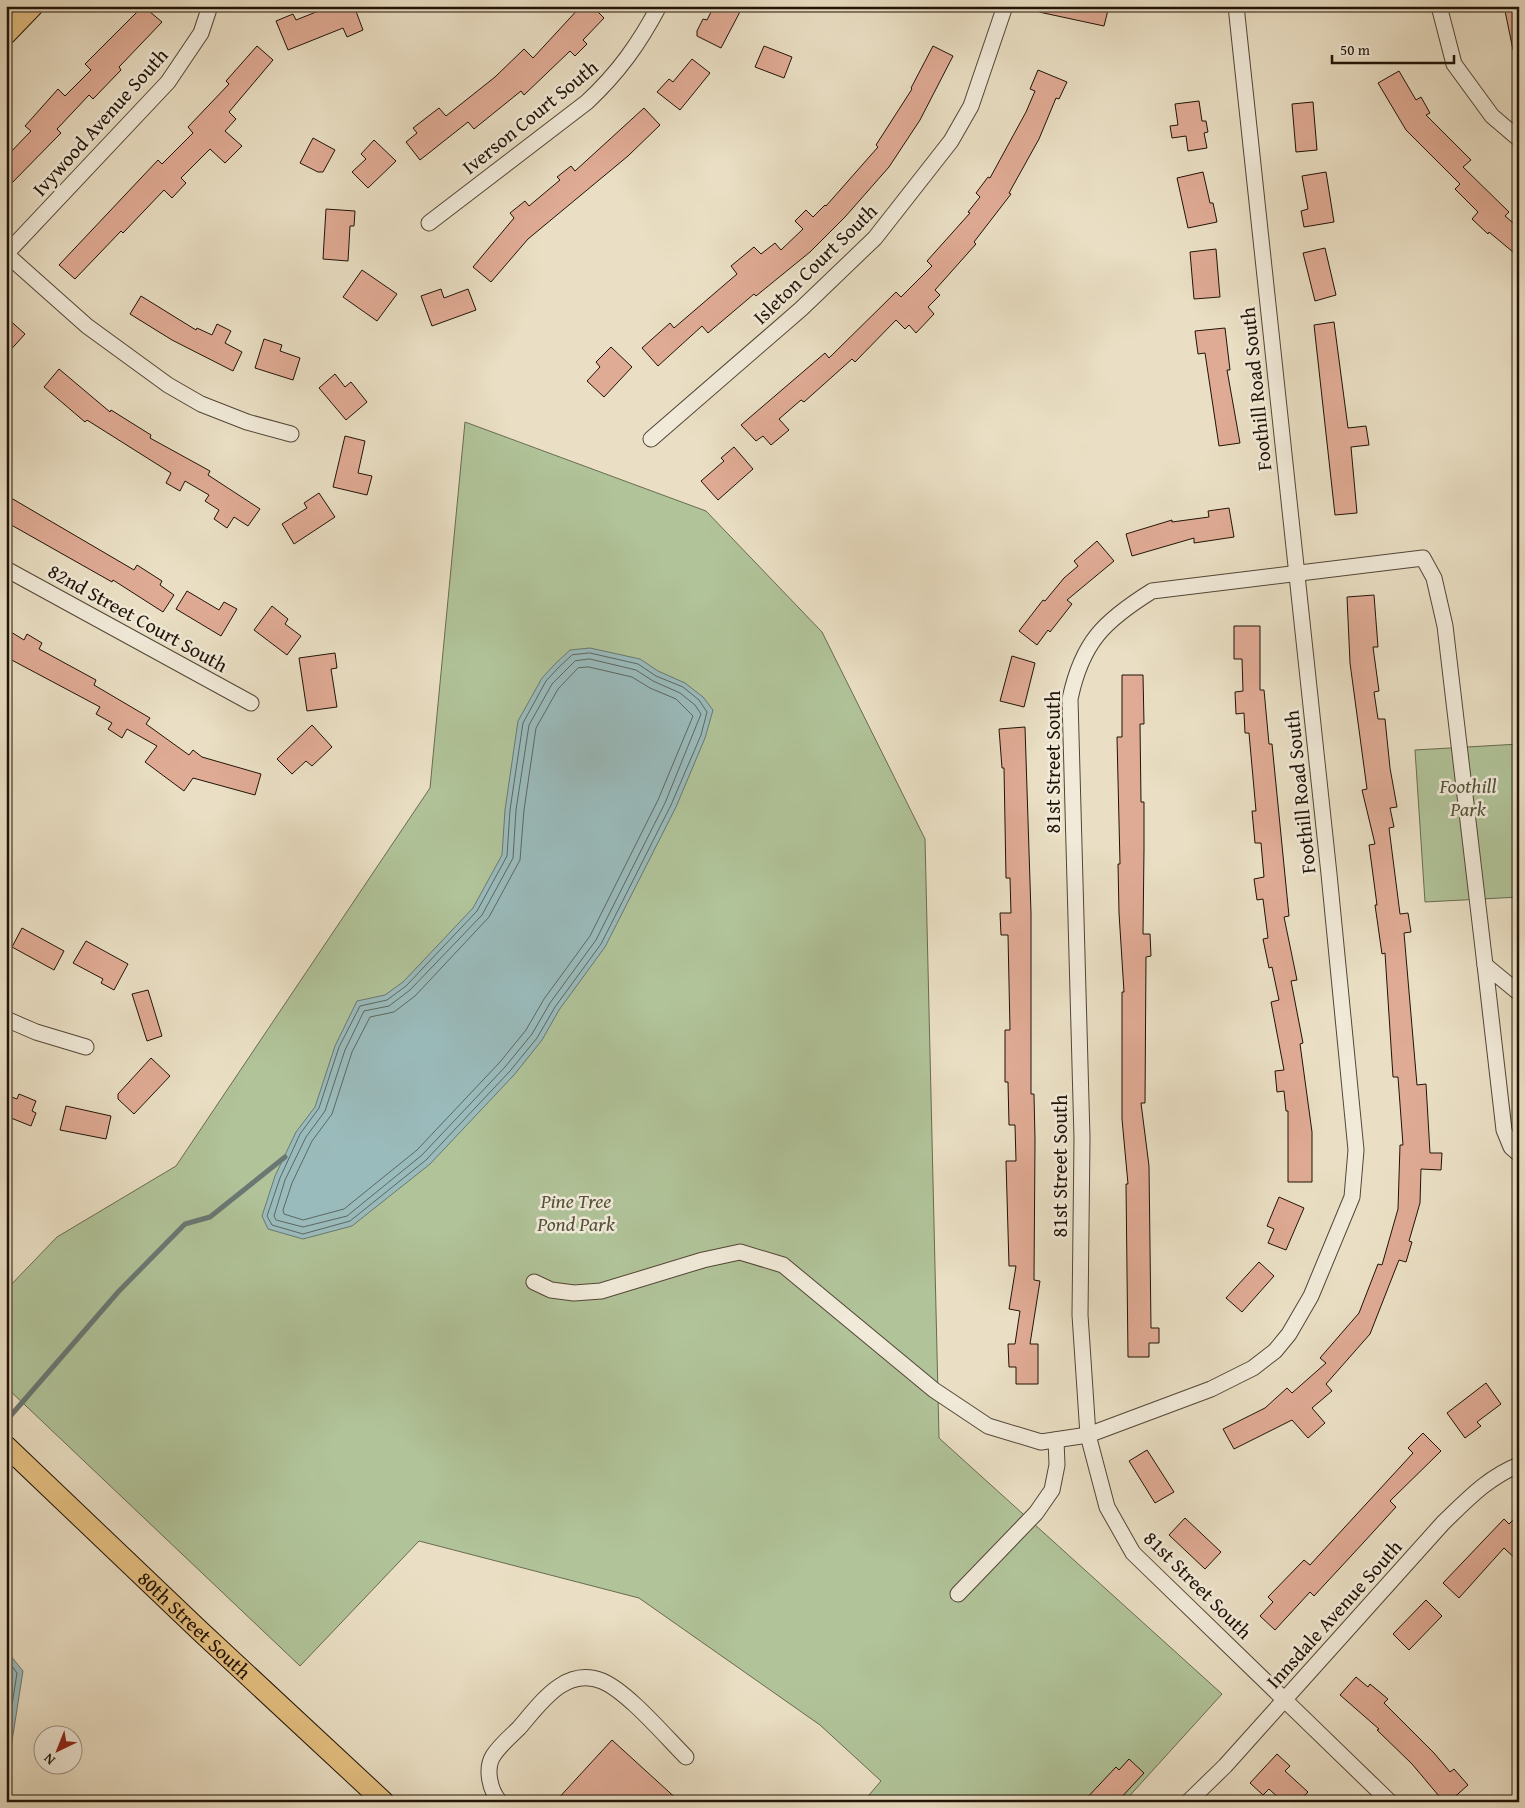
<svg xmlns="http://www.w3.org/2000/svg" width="1525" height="1808" font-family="'Gentium Book Plus',serif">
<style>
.green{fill:#b1c399;stroke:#686b50}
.water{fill:#9abbbc;stroke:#697873}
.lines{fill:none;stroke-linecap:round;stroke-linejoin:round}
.shore{stroke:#5d6761;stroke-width:1}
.stream{stroke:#697873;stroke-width:5}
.building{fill:#e0ab95;stroke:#201306}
.minor-casing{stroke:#524636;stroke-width:17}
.major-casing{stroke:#201306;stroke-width:22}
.minor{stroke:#f1ead9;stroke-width:15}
.major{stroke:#e5c082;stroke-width:20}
.labels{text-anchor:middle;stroke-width:5;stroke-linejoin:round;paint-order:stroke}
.street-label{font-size:20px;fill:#201306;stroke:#f1ead9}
.park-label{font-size:20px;font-style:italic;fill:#535139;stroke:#f1ead9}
</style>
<rect width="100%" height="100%" fill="#eadfc4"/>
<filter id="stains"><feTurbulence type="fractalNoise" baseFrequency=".004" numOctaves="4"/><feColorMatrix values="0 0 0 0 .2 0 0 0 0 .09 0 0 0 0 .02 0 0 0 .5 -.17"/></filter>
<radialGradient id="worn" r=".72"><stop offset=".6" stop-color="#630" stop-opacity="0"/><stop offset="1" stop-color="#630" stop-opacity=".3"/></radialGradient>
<!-- green -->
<g class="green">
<path d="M465 422 706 511 822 632 925 839 939 1438 1222 1694 1124 1802H863L881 1781 820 1725 639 1598 419 1541 300 1666 6 1387V1290L57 1237 176 1166 430 788Z"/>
<path d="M1519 744V897L1425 902 1415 750Z"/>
</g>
<!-- water -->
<g class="water">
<path d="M590 648 640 659 658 671 685 683 703 697 713 710 705 738 676 807 605 947 559 1010 542 1040 514 1075 430 1164 352 1226 303 1239 268 1229 262 1216 275 1176 296 1132 315 1107 335 1046 357 1001 385 995 403 982 473 908 502 855 505 810 518 721 542 678 555 664 570 650Z"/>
<path d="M6 1650 23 1671 10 1754 6 1756Z"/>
</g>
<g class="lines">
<!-- shore -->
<g class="shore">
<path d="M590 653 638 664 656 676 683 687 699 700 707 712 701 735 671 805 601 944 555 1007 537 1038 510 1071 426 1160 350 1221 303 1234 272 1225 267 1216 280 1178 300 1134 319 1108 339 1047 360 1006 387 1000 406 986 477 911 507 856 510 810 523 723 546 681 559 667 572 655Z"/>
<path d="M590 659 636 670 653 681 680 693 695 705 701 714 665 803 596 940 550 1003 532 1034 505 1067 422 1155 347 1216 303 1227 276 1220 274 1216 285 1180 306 1137 325 1111 345 1050 364 1011 389 1006 410 990 482 915 513 858 516 810 529 725 552 684 575 661Z"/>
<path d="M589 667 632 677 650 688 676 699 693 716 658 800 590 936 544 999 526 1030 500 1062 417 1150 344 1209 303 1220 284 1214 283 1210 292 1183 312 1141 332 1114 352 1052 370 1017 394 1012 415 996 489 917 520 860 524 810 536 728 558 689 578 668Z"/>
<path d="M6 1658 17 1673 6 1743"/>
</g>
<!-- stream -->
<path class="stream" d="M6 1421 119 1291 185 1224 210 1217 285 1157"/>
</g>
<!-- building -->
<g class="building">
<path d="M143 6 162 22 119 67 121 70 93 99 89 95 57 129 61 133 6 189V157L31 131 25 126 58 89 65 96 91 70 85 64Z"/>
<path d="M331 6H354L363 30 347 37 343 28 288 50 276 21 293 14 296 20Z"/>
<path d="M581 6H592L604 18 583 40 587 44 575 56 570 51 524 95 521 91 474 129 468 122 420 160 406 142 417 133 413 128 439 108 446 116 495 77 524 49 533 58Z"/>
<path d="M714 6H743L721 48 697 36V31L703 19 707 20Z"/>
<path d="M1040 6H1109L1104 26 1039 12Z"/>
<path d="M1504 6H1519V50H1513Z"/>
<path d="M257 46 273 60 229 112 236 119 225 131 242 146 225 163 210 149 181 178 186 183 172 198 164 190 123 233 121 231 75 279 59 265 158 160 162 164 193 133 188 127 229 84 226 81Z"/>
<path d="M764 46 792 57 784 78 755 67Z"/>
<path d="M933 46 953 56 920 120 889 167 845 217 810 252 756 296 754 294 708 333 702 326 658 366 642 348 670 323 674 328 737 274 731 266 754 247 761 254 775 243 781 250 803 229 795 221 806 210 813 217 825 205 826 206 878 147 876 145 912 89 911 88Z"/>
<path d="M692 59 710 73 680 110 657 92 669 79 673 82Z"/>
<path d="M1038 70 1067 82 1059 99 1056 98 1039 139 1009 193 1011 194 974 242 976 244 935 290 940 295 928 307 934 314 916 333 909 325 905 329 896 320 855 362 852 359 804 402 801 400 779 419 789 430 771 445 763 436 756 441 741 425 825 353 829 358 896 292 901 297 932 266 927 261 970 213 968 212 980 197 976 193 988 177 990 178 1026 112 1035 91 1030 89Z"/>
<path d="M1399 71 1416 100 1421 97 1430 113 1426 115 1471 160 1463 167 1509 212 1505 216 1519 228V257L1489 232 1488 234 1472 219 1478 212 1455 189 1460 184 1406 130 1378 83Z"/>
<path d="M1199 101 1202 121H1206L1208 132 1204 133 1207 148 1188 151 1186 136 1172 138 1170 126 1178 125 1175 104Z"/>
<path d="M1313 102 1317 150 1296 152 1292 104Z"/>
<path d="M644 108 660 125 628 156 528 239 491 282 473 267 514 218 510 213 525 201 529 206 560 180 557 177 571 166 575 171Z"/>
<path d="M313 138 335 150 323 172H318L300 163Z"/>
<path d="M374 140 396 161 368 188 352 172 366 159 361 154Z"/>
<path d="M1203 172 1210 203H1213L1217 222 1188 228 1177 178Z"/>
<path d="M1326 172 1334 222 1304 227 1301 211 1308 209 1302 176Z"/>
<path d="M326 209 355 211 354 226H350L348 261 323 259Z"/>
<path d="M1325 248 1336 295 1315 301 1303 253Z"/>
<path d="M1216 249 1220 297 1194 299 1190 252Z"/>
<path d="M362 270 397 294 377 321 343 297Z"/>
<path d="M441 289 444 298 468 289 476 310 432 326 421 296Z"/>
<path d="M141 296 196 330 197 328 212 335 217 324 231 331 225 343 242 352 233 371 172 340 130 314Z"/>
<path d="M6 317 25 334 6 355Z"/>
<path d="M1334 322 1348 428 1366 426 1369 445 1351 447 1357 513 1335 515 1314 325Z"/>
<path d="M1225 328 1230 370H1227L1240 443 1219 446 1205 353 1198 354 1195 331Z"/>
<path d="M264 339 282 345 280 351 300 358 293 380 255 368Z"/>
<path d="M611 347 632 367 604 397 587 381 600 367 596 362Z"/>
<path d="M59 369 110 412 111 410 151 435 150 438 210 471 208 475 260 509 248 526 234 517 227 528 214 519 219 510 205 501 209 495 185 481 180 491 166 483 171 473 87 420 85 422 44 387Z"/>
<path d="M335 374 345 387 351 382 367 402 346 420 319 388Z"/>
<path d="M345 436 365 441 358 473 372 476 367 495 333 487Z"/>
<path d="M734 447 753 469 718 500 701 481 724 461 721 458Z"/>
<path d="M319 493 335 517 294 544 282 524 307 508 304 503Z"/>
<path d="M6 495 134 570 137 565 162 581 160 585 174 595 163 612 113 580 112 582 6 522Z"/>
<path d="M1229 508 1234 537 1194 543V538L1132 556 1126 534 1172 520V522L1209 517 1208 511Z"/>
<path d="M1097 541 1114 561 1067 600 1072 604 1050 632 1048 630 1037 645 1019 631 1043 600 1045 601 1064 578 1078 566 1074 561Z"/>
<path d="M187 591 219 610 224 602 237 609 221 636 176 609Z"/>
<path d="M1374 595 1378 647H1373L1379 691 1374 692 1378 719H1385L1390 768 1397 807 1390 808 1394 827 1389 828 1400 914 1408 913 1411 932 1404 933 1417 1085 1426 1084 1430 1153H1442L1441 1170 1421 1169 1420 1203 1409 1241 1412 1242 1406 1262 1399 1260 1370 1334 1326 1384 1332 1391 1312 1408 1325 1423 1308 1438 1292 1420 1234 1449 1223 1429 1265 1408 1287 1388 1292 1393 1326 1363 1320 1358 1359 1313 1378 1264 1382 1265 1398 1209 1400 1145H1403L1398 1077H1393L1385 953 1382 954 1375 905H1377L1369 845 1375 844 1362 790 1367 789 1350 663 1347 597Z"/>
<path d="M272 606 288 619 285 624 301 636 287 655 254 630Z"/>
<path d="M1234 626H1260V690H1264L1269 744H1272L1289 916 1284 917 1297 980 1291 981 1303 1043 1300 1044 1312 1132V1182H1288V1111H1286L1284 1091 1277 1092 1275 1071 1284 1070 1271 1002 1279 1000 1272 967 1269 968 1263 939 1268 938 1263 899 1257 900 1254 879 1264 877 1261 843H1255L1252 811H1256L1249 733H1245L1244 713 1236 714 1235 692 1243 691 1242 659H1234Z"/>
<path d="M6 629 24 640 27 634 42 643 39 649 96 680 94 685 150 718 146 724 189 755 193 750 202 757 261 774 255 795 193 778 184 791 145 762 157 746 127 729 122 738 108 729 112 723 96 714 100 707 6 657Z"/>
<path d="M335 653 337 668 331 669 337 707 307 711 299 658Z"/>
<path d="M1012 656 1035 663 1024 707 1000 701Z"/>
<path d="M1122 675H1143L1144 724H1140L1141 802H1144V849L1143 934H1150L1151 956 1146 957 1145 1103H1141L1149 1166 1151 1328H1159V1343H1149V1357H1128L1126 1184H1128L1122 1119V992H1124L1119 913 1118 864H1120L1117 737H1122Z"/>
<path d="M312 725 332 747 312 766 306 761 292 774 277 759Z"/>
<path d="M1025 727 1031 913V1094H1034L1035 1140 1034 1280 1040 1281 1030 1344H1038V1384H1016V1367H1009L1008 1344H1015L1020 1311 1009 1309 1016 1266H1009L1006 1161H1016L1015 1125H1009L1008 1082H1005V1030H1010L1008 935H1001L1000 913H1011L1010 878H1006L1004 768H1002L999 729Z"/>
<path d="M22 928 64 951 54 970 12 947Z"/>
<path d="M86 941 128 964 114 990 101 983 103 979 73 963Z"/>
<path d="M148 990 162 1036 147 1041 132 994Z"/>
<path d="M151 1058 170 1076 134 1114 118 1099V1094Z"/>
<path d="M19 1094 36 1101 32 1111 36 1113 31 1126 6 1116V1095L17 1099Z"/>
<path d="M66 1106 111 1116 106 1139 60 1130Z"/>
<path d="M1279 1197 1304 1208 1286 1250 1268 1243 1274 1229 1267 1226Z"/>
<path d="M1259 1262 1274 1276 1242 1312 1226 1298Z"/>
<path d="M1486 1383 1501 1404 1477 1422 1481 1426 1465 1438 1447 1413Z"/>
<path d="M1423 1433 1441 1451 1390 1501 1396 1507 1364 1542 1314 1596 1310 1592 1275 1630 1260 1616 1273 1602 1268 1597 1304 1560 1310 1565 1413 1453 1408 1448Z"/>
<path d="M1147 1450 1174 1492 1155 1503 1129 1461Z"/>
<path d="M1519 1514V1562L1504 1548 1459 1598 1443 1583 1504 1519 1509 1524Z"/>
<path d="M1185 1518 1221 1552 1205 1569 1169 1535Z"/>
<path d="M1426 1600 1442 1616 1409 1650 1393 1634Z"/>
<path d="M1356 1677 1368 1687 1370 1684 1388 1699 1384 1703 1434 1753 1450 1772 1454 1769 1468 1785 1449 1802H1444L1412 1764 1377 1730 1379 1729 1340 1695Z"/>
<path d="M612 1740 680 1802H555Z"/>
<path d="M1277 1754 1290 1766 1285 1771 1308 1792 1299 1802H1283L1269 1789 1263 1795 1250 1783Z"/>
<path d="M1129 1759 1144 1773 1117 1802H1083L1116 1767 1119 1770Z"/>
</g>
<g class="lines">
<!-- minor casing -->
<g class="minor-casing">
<g id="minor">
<path d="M1439 6 1454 64 1492 116 1519 139"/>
<path d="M429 223 587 102C618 73 639 44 659 6"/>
<path d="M6 254 87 326 168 385 201 404 247 422 291 434"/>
<path d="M6 254 168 82 201 33 210 6"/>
<path d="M651 439 801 309 875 238 951 141 971 106 1005 6"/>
<path d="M6 569 251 703"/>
<path d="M1519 993 1485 965 1504 1130 1511 1147 1519 1154"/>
<path d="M6 1019 36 1032 86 1047"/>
<path d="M534 1282 551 1290 574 1293 601 1291 703 1260 740 1252 783 1265 934 1390 988 1426 1041 1442 1088 1435 1211 1389 1253 1368 1275 1351 1289 1334 1311 1296 1352 1197 1356 1150 1329 874 1236 6"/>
<path d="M958 1594 1036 1513 1052 1490 1057 1465 1056 1440"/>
<path d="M500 1802C490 1791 485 1769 493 1756 499 1746 511 1736 519 1728 540 1704 565 1666 602 1681 628 1692 665 1736 686 1757"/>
<path d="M1188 1802 1225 1766 1443 1523C1466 1501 1488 1477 1519 1465"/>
<path d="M1390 1802 1133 1553 1107 1507 1088 1435 1080 1315 1082 1138 1070 699C1082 642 1104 621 1152 591L1423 558 1434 578 1445 626 1485 965"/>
</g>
</g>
<!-- major casing -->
<g class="major-casing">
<g id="major">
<path d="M6 34 33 6"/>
<path id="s1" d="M6 1446 199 1630 384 1802"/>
</g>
</g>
<!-- minor -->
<use href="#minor" class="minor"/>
<!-- major -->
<use href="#major" class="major"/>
</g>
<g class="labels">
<!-- street labels -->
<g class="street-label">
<text transform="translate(530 117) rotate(-39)" y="7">Iverson Court South</text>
<text transform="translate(100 122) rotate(-48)" y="7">Ivywood Avenue South</text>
<text transform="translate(815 264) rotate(-44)" y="7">Isleton Court South</text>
<text transform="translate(1256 389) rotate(-96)" y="7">Foothill Road South</text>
<text transform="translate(138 618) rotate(29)" y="7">82nd Street Court South</text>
<text transform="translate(1053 762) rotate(-90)" y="7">81st Street South</text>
<text transform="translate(1300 792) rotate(-96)" y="7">Foothill Road South</text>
<text transform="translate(1060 1166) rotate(-90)" y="7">81st Street South</text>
<text transform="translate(1198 1585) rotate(45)" y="7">81st Street South</text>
<text transform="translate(1334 1614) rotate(-48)" y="7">Innsdale Avenue South</text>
<text dy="7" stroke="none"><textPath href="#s1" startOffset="260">80th Street South</textPath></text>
</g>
<!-- park labels -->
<g class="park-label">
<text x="1468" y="793">Foothill<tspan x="1468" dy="23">Park</tspan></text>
<text x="576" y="1208">Pine Tree<tspan x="576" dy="23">Pond Park</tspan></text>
</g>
</g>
<!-- margin -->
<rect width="1525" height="1808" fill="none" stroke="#eadfc4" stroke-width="25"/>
<rect x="8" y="8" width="1510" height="1793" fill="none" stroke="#201306" stroke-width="2.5"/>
<rect x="12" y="12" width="1500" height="1783" fill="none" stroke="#201306"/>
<!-- north arrow -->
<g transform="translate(58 1750) rotate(223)"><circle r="24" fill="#f1ead9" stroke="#9d9485"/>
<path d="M0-4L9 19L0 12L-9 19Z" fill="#8f2418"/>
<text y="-8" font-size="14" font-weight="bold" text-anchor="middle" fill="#201306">N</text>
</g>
<!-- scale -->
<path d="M1332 55v8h122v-8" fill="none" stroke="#201306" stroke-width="2.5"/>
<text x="1340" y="55" font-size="15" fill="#201306" stroke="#f1ead9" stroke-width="4" paint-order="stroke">50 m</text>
<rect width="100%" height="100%" filter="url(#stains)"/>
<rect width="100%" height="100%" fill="url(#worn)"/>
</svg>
